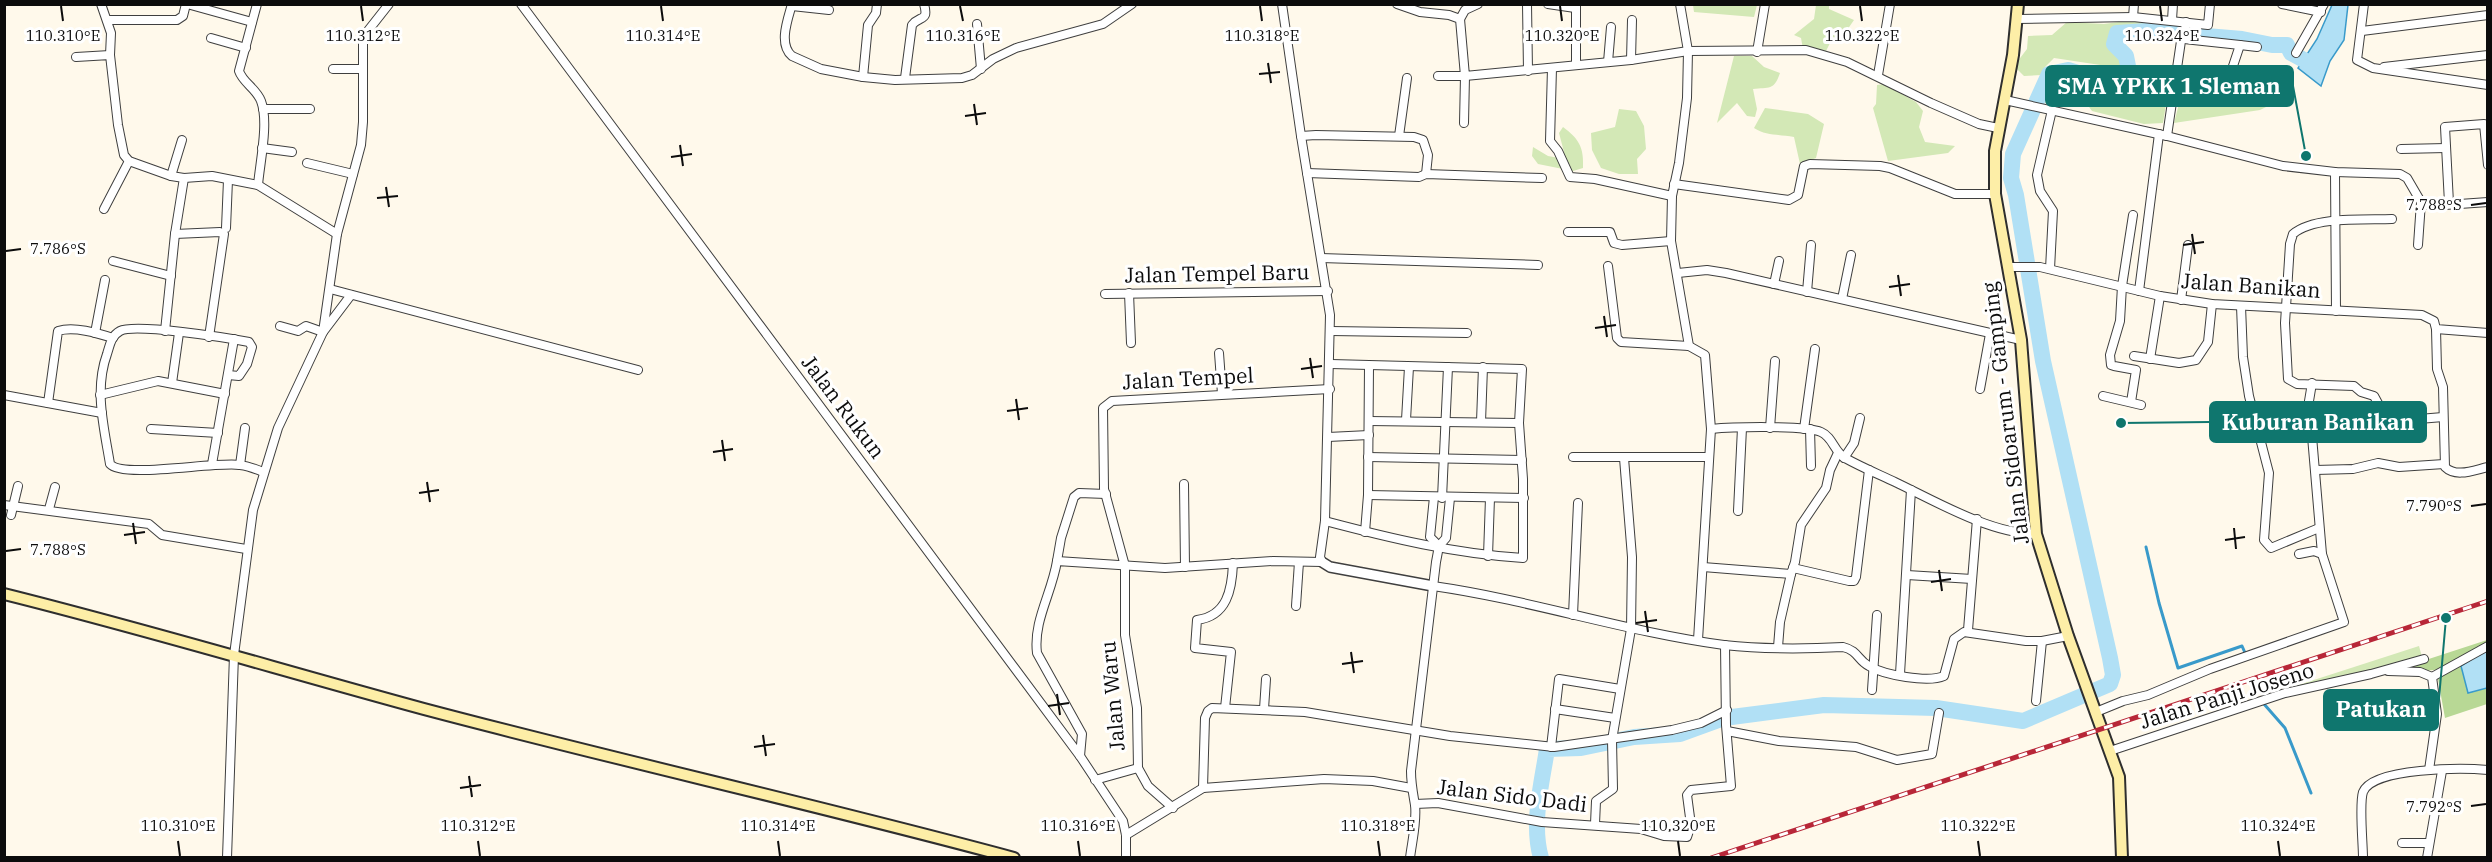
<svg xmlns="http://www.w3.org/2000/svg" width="2492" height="862" font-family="'IBM Plex Serif',serif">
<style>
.green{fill:#d3e8b6}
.forest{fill:#b8d895}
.water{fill:#b1e0f5;stroke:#399aca;stroke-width:1.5}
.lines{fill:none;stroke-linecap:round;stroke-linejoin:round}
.stream{stroke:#399aca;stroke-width:3}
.river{stroke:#b1e0f5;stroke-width:16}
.minor-casing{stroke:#3f3f3f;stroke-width:10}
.tertiary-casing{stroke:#3f3f3f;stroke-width:12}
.secondary-casing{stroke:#2e2e2e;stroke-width:14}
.minor{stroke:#fff;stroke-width:8}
.tertiary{stroke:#fff;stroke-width:9}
.secondary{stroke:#fdeea7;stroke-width:10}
.rail-casing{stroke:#b82738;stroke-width:5}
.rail{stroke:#fff;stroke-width:3;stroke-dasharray:9;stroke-linecap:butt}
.ticks{fill:none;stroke:#0c0c0c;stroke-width:2}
.labels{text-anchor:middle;stroke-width:6;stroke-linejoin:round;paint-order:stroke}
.street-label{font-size:21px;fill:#0c0c0c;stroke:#fff}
.ticks-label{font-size:15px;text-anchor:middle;fill:#0c0c0c;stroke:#fff;stroke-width:6;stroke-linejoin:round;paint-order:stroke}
.leader{fill:none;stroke:#0f766e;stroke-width:2}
.callout-dot{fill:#0f766e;stroke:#fff;stroke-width:2}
.callout{fill:#0f766e;stroke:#0f766e;stroke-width:2}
.callout-label{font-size:22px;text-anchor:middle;font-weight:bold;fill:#fff}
</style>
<rect width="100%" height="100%" fill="#fff9eb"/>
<!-- green -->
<g class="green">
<path d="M1693 5V4L1757 5 1754 17 1694 12Z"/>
<path d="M1816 5H1829V9L1854 20 1845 33 1832 39 1826 51 1803 49 1801 38 1794 35 1814 19Z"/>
<path d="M2126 21 2180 26 2178 36 2145 35 2122 29 2110 33 2109 46 2125 66 2122 71 2108 75 2107 66 2054 58 2045 67 2041 75 2024 76 2014 66 2027 49 2028 36 2052 35 2067 22 2104 24Z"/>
<path d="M1734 56H1752L1764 67 1780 73C1774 91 1769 87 1753 89L1757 109 1755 117 1747 116 1737 103 1717 123Z"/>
<path d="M2135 68 2144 83 2159 87 2169 86 2163 123 2144 124 2092 111 2084 100 2093 90H2110Z"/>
<path d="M2254 69 2268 106 2260 110 2174 123 2187 73 2211 85 2219 99 2235 98 2245 86Z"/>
<path d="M1884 84 1916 102 1923 111 1919 127 1925 142 1955 146 1948 153 1888 161 1873 108 1876 104 1877 85Z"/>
<path d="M1765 108 1808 114 1824 124 1816 158 1800 164 1794 137C1779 134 1766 136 1754 128Z"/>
<path d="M1619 109 1636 111 1644 126 1646 149 1637 159 1638 174H1619L1601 168 1592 150 1591 133 1615 127Z"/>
<path d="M1563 127C1579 139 1584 147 1583 168L1573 171 1538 164 1532 156 1533 147 1548 156 1559 158 1564 152 1559 133Z"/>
<path d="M2419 646 2422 657 2370 672 2280 691Z"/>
</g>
<!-- forest -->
<path class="forest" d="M2487 640V704L2445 718 2438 679 2442 675 2438 669C2431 672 2405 670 2395 670Z"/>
<!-- water -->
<g class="water">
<path d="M2332 5H2348L2344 40 2330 61 2321 86 2298 68 2317 39Z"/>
<path d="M2487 649V688L2468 693 2461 666Z"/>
</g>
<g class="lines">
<!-- stream -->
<g class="stream">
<path d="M2146 547 2159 603 2178 668 2242 646 2246 655"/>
<path d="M2264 704 2285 728 2311 793"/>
</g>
<!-- river -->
<path class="river" d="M1541 858C1531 823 1542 783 1547 749L1581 748 1634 737 1680 734 1724 718 1824 705 1936 708 2023 721 2110 684 2113 675 2110 658 2043 361 2016 195 2011 178 2013 154 2049 74 2068 70 2107 82 2129 71 2126 56 2114 44 2117 33 2147 31 2242 39 2272 45H2287L2291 53 2317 67"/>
<!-- minor casing -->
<g class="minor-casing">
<g id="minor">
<path d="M101 4 111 33 110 55"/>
<path d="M187 4 252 22"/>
<path d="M257 4 239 71C243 83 256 88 261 101 269 122 260 162 258 185"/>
<path d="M521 4 1080 756 1123 821 1126 835V858"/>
<path d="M792 4C788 19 778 44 792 56L821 69 863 77 895 80 962 78 972 75 993 59 1016 48 1103 24 1132 4"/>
<path d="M1397 4 1420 12 1449 15 1460 19 1465 76 1631 60 1688 51 1806 50 1847 62 1931 103 1979 124 1998 128"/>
<path d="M1527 4 1528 71"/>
<path d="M1548 4 1575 8"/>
<path d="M1576 4V65"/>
<path d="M1680 4 1688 51 1687 98 1679 163 1672 196 1671 241 1689 346"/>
<path d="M2282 4 2321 12"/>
<path d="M2364 4 2357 60 2373 68 2488 85"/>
<path d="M792 6 829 10"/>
<path d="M2133 17 2134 4"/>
<path d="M1460 19 1465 10 1478 4"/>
<path d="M2017 19 2133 17 2208 25 2210 4"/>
<path d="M108 20H177L183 16 186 4"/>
<path d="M2172 20 2173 4"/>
<path d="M2186 22 2184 39 2240 45 2224 93"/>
<path d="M977 24 981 69"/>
<path d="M2362 31 2488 15"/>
<path d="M211 38 246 48"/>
<path d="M2240 45 2257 47"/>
<path d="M1757 52 1765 4"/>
<path d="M2296 53 2324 4"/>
<path d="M76 57 110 55 118 125 124 155 129 161 171 176 184 178 212 176 258 185 337 234"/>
<path d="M1631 60 1632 20"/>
<path d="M1608 62 1611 27"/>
<path d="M2384 67 2488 55"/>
<path d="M1552 68 1550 141 1558 151 1570 177 1595 179 1672 196"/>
<path d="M333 69H363"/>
<path d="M1878 75 1890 4"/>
<path d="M1438 76H1465L1464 123"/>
<path d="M863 77 868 25 876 13 877 4"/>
<path d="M905 78 912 25C920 15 929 22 924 4"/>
<path d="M2005 100 2167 136 2283 166 2335 172 2400 174 2407 178 2421 202 2431 206 2488 202"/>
<path d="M263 109H310"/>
<path d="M1301 136 1316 135 1414 137 1423 140 1428 155 1426 174"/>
<path d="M1399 136 1407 78"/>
<path d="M2167 136 2181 41 2184 39"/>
<path d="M262 148 292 152"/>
<path d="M2401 149 2446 148"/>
<path d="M307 163 353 174"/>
<path d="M2335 172 2336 311"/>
<path d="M1307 173 1419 177 1426 174 1542 178"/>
<path d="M171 176 182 140"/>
<path d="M1674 184 1789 200 1798 195 1804 166 1810 164 1880 166 1890 168 1955 194H1995"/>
<path d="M2449 203 2445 127 2484 124 2488 165"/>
<path d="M104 209 129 161"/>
<path d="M2392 219C2365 220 2314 216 2293 234L2290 244 2285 323 2288 379 2297 384 2354 386 2361 392 2374 396 2380 407 2395 409 2402 418 2407 420 2443 417"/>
<path d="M226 228 228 180"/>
<path d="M1568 232H1610L1614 243 1622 245 1671 241"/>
<path d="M175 234 220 232 224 234 209 337"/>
<path d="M2418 245 2421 202"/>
<path d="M1321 258 1538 265"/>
<path d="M113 261 171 276"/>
<path d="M1608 266 1617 338 1621 342 1689 346 1705 355 1711 429 1698 640"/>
<path d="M2008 267H2040L2160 296 2212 304 2422 315 2434 321 2436 329 2488 333"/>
<path d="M2050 269 2053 211 2040 191 2037 175 2052 110"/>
<path d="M1678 273 1707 270 1726 273 2021 340"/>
<path d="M1774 284 1779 261"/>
<path d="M330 289 638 370"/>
<path d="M2139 291 2159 134"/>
<path d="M1807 292 1811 245"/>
<path d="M1129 293 1131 343"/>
<path d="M1105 294 1328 291"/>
<path d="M1842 299 1851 255"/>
<path d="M2181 300 2188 245"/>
<path d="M2241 306 2243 357 2249 396 2269 473 2264 540 2271 548 2319 528"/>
<path d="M280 326 298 331 306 326 323 332 351 295"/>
<path d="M2436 329 2437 369 2443 387 2445 467C2456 478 2474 470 2488 467"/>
<path d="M165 331 175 234 184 178"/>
<path d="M1331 331 1467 333"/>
<path d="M95 333 105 280"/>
<path d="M1219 353 1222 394"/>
<path d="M2134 356 2179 363 2196 360 2208 342 2212 304"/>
<path d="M2150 359 2160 296"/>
<path d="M228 375 239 376 247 364 252 347 249 342C228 338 135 323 120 331 111 336 110 345 107 354 94 390 104 427 110 464 123 479 216 461 240 465 248 466 256 469 263 472"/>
<path d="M172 383 179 333"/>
<path d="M2312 383 2309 401 2322 554"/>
<path d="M1980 389 1990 334"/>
<path d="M4 395 102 413"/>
<path d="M100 395 158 381 225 394"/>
<path d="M2103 396 2141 405"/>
<path d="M2131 402 2136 370 2114 366 2111 365 2110 355 2120 321 2122 286 2133 215"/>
<path d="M48 403 58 331C74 326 97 333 113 338"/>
<path d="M1406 420 1409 367"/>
<path d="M1369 421 1519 423"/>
<path d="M1481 422 1483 367"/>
<path d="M1770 428 1775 361"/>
<path d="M151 429 218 433"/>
<path d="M1711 429C1731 427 1805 425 1821 432 1833 437 1834 452 1845 458 1861 467 1878 474 1895 482 1935 501 1991 534 2036 534"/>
<path d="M1804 429 1815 349"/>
<path d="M1810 429 1811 466"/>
<path d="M1328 437 1369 435"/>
<path d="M1368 457 1522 460"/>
<path d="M1573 457H1709"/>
<path d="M1844 458 1854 443 1860 418"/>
<path d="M212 464 234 339"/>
<path d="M240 465 245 428"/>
<path d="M2315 470 2353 469 2378 463 2399 467 2444 464"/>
<path d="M1184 484 1185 567"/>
<path d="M1368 495 1524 498"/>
<path d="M1434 497 1430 537 1439 546"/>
<path d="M1442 498 1448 367"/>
<path d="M4 505 149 524 162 535 246 549"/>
<path d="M49 509 55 487"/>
<path d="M1738 511 1742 428"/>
<path d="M11 515 18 486"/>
<path d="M1325 521C1389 538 1456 554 1523 558V479L1519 423 1522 369 1331 364"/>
<path d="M1365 532 1368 495 1369 366"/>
<path d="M1488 556 1490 498"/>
<path d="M1057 561 1061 538 1074 497 1079 493 1106 494"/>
<path d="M1703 567 1791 574 1795 562 1801 525 1826 488 1830 470 1838 453"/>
<path d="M1793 568 1849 581H1854L1856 577 1869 470"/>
<path d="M1907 575 1972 579"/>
<path d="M1433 586C1531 600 1626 632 1724 645 1761 649 1805 649 1843 647 1859 651 1857 660 1869 666 1884 675 1928 683 1944 676L1954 639 1964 632 2026 641H2042L2068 636"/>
<path d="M1296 606 1299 562"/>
<path d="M1573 615 1578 503"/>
<path d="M1968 630 1977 519"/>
<path d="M1778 647 1780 622 1791 574"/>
<path d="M2388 671 2420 672 2432 677 2437 714 2429 770"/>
<path d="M1900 674 1911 490"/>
<path d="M2432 677 2488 646"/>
<path d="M1872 690 1877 615"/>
<path d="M2036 701 2042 641"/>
<path d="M1225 708 1231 652 1195 648 1197 620C1227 616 1232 590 1233 563"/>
<path d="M1264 709 1266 679"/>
<path d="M1555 709 1615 718"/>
<path d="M2096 712 2123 701 2148 695 2210 669 2344 622 2322 554 2314 551 2299 554"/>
<path d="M1727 731 1779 741 1856 747 1897 760 1932 754 1939 713"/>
<path d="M1551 747 1559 679 1620 689"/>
<path d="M2110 751 2285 693 2371 674 2424 659"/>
<path d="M1080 756 1082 734 1037 653C1033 621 1052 593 1057 561L1165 568 1273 561 1322 562 1320 557 1325 521 1330 315 1301 136 1282 4"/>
<path d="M1095 780 1138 768"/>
<path d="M1203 788 1205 718 1208 711 1212 708 1305 712 1450 736 1554 747 1672 730 1701 723 1727 710"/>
<path d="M1415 804 1438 803 1542 822 1641 829 1664 836 1687 837 1691 825 1687 795 1691 790 1731 786 1726 725 1725 645"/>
<path d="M1173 808 1148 786 1138 768 1137 708 1125 635V566L1104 489 1103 408 1112 401 1330 389"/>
<path d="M1595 824 1596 801 1613 789 1612 740 1631 629 1632 557 1624 458"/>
<path d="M1126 835 1203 788 1324 779 1373 781 1411 788"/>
<path d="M2402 843H2429"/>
<path d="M227 858 234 655 253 510 278 428 323 332 337 234 361 145 363 122V37L389 4"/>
<path d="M1410 858C1412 841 1417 822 1415 805 1413 793 1411 784 1411 771L1436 562 1439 546 1446 538 1450 498"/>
<path d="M2363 858C2363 843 2359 804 2363 792 2373 767 2464 768 2488 770"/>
<path d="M2427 858 2442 771"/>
</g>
</g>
<!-- tertiary casing -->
<g class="tertiary-casing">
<path id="tertiary" d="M1322 562 1330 567 1433 586"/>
</g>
<!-- secondary casing -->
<g class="secondary-casing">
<g id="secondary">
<path d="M2018 4 2013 55 1995 151V194L2021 340 2036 534 2068 636 2119 777 2122 858"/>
<path d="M4 594C145 629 284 671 424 709 620 761 818 805 1014 858"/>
</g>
</g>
<!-- minor -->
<use href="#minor" class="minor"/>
<!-- tertiary -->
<use href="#tertiary" class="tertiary"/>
<!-- secondary -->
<use href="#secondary" class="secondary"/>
<!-- rail casing -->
<g class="rail-casing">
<path id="rail" d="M1711 858 2488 601"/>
</g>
<!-- rail -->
<use href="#rail" class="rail"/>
</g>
<!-- ticks -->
<path class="ticks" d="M61 6 63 21M361 6 363 21M661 6 663 21M960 6 963 21M1260 6 1262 21M1560 6 1562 21M1860 6 1862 21M2160 6 2162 21M1268 63 1271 83M1259 74 1280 72M974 104 977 125M965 116 986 113M680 145 683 166M671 157 692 154M386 187 389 207M377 198 398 196M2471 205 2486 203M2192 234 2195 254M2183 245 2204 242M6 251 21 249M1898 275 1901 296M1889 287 1910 284M1604 316 1607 337M1595 328 1616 325M1310 358 1313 378M1301 369 1322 366M1016 399 1019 420M1007 411 1028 408M722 440 725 461M713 452 733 449M427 482 430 502M419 493 439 490M2471 506 2486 504M133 523 136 544M2234 528 2236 549M124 535 145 532M2225 540 2245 537M6 551 21 549M1939 570 1942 591M1931 582 1951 579M1645 611 1648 632M1636 623 1657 620M1351 652 1354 673M1342 664 1363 661M1057 694 1060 715M1048 706 1069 703M763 735 766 756M754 747 775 744M469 776 472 797M460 788 481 785M2471 806 2486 804M178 841 180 856M478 841 480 856M778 841 780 856M1078 841 1080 856M1378 841 1380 856M1678 841 1680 856M1978 841 1980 856M2278 841 2280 856"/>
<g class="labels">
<!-- street labels -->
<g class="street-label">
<text transform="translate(1217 274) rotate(-1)" y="7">Jalan Tempel Baru</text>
<text transform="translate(2251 286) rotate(4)" y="7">Jalan Banikan</text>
<text transform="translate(1188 379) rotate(-3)" y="7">Jalan Tempel</text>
<text transform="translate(843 407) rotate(53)" y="7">Jalan Rukun</text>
<text transform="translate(2006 413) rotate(-97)" y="7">Jalan Sidoarum - Gamping</text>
<text transform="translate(1113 696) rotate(-95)" y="7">Jalan Waru</text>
<text transform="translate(2227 696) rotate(-17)" y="7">Jalan Panji Joseno</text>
<text transform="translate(1512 796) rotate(7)" y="7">Jalan Sido Dadi</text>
</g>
</g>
<g class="ticks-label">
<text x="63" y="41">110.310°E</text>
<text x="363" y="41">110.312°E</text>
<text x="663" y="41">110.314°E</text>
<text x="963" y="41">110.316°E</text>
<text x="1262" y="41">110.318°E</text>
<text x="1562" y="41">110.320°E</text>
<text x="1862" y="41">110.322°E</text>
<text x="2162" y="41">110.324°E</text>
<text x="2434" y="210">7.788°S</text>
<text x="58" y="254">7.786°S</text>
<text x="2434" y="511">7.790°S</text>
<text x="58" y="555">7.788°S</text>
<text x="2434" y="812">7.792°S</text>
<text x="178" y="831">110.310°E</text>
<text x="478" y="831">110.312°E</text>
<text x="778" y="831">110.314°E</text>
<text x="1078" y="831">110.316°E</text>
<text x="1378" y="831">110.318°E</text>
<text x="1678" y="831">110.320°E</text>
<text x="1978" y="831">110.322°E</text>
<text x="2278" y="831">110.324°E</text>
</g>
<!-- callouts -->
<path class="leader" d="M2306 156L2293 86M2121 423L2210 422M2446 618L2438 710"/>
<g class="callout-dot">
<circle cx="2306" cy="156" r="6"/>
<circle cx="2121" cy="423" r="6"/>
<circle cx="2446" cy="618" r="6"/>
</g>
<g class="callout">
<rect x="2046" y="66" width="247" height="40" rx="6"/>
<rect x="2210" y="402" width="216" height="40" rx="6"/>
<rect x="2324" y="690" width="114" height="40" rx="6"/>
</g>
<g class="callout-label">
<text x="2169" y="94">SMA YPKK 1 Sleman</text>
<text x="2318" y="430">Kuburan Banikan</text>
<text x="2381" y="717">Patukan</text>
</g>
<!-- border -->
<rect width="2492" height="862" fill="none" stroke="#0c0c0c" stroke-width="12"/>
</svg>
